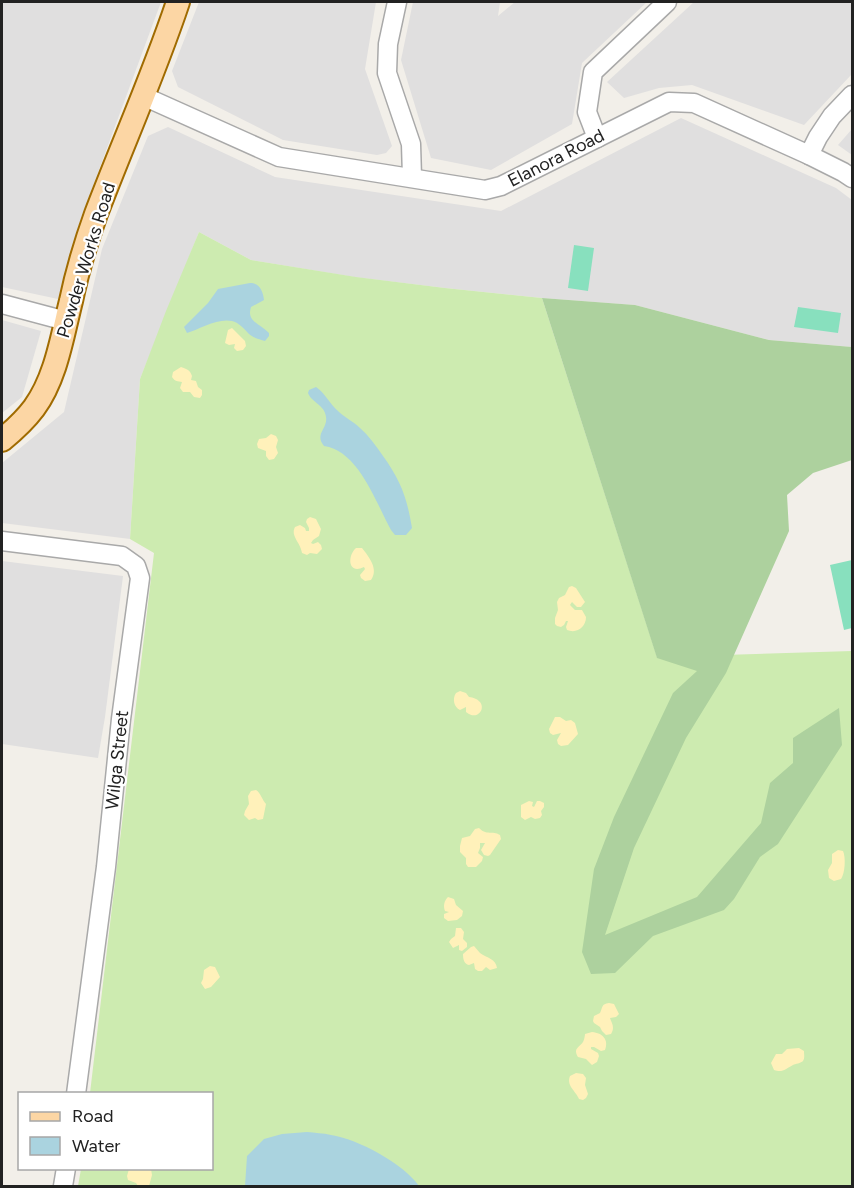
<svg xmlns="http://www.w3.org/2000/svg" width="854" height="1188" font-family="Figtree,sans-serif">
<style>
.residential{fill:#e0dfdf}
.grass{fill:#cdebb0}
.forest{fill:#add19e}
.sand{fill:#fff1ba}
.pitch{fill:#88e0be}
.water{fill:#aad3df}
.lines{fill:none;stroke-linecap:round;stroke-linejoin:round}
.minor-casing{stroke:#a9a9a9;stroke-width:21}
.major-casing{stroke:#a06b00;stroke-width:26}
.minor{stroke:#fff;stroke-width:18}
.major{stroke:#fcd6a4;stroke-width:22}
.labels{text-anchor:middle;stroke-width:4.5;stroke-linejoin:round;paint-order:stroke}
.street-label{font-size:18px;fill:#222;stroke:#fff}
</style>
<rect width="100%" height="100%" fill="#f2efe9"/>
<!-- residential -->
<g class="residential">
<path d="M2 2H161L80 221 58 299 2 287Z"/>
<path d="M199 2H376L365 69 392 146 386 153 377 155 283 140 178 87 172 71Z"/>
<path d="M413 2H500L498 16 515 2H647L582 63 572 124 491 170 431 158 401 60Z"/>
<path d="M694 2H852V74L804 125 692 85 659 88 624 98 607 82Z"/>
<path d="M681 118 836 188 852 200V347L769 340 635 305 542 298 445 288 354 277 251 260 199 232 140 379 130 539 2 523V463L64 412 102 249 148 136 168 127 275 177 501 211Z"/>
<path d="M852 129V155L838 145Z"/>
<path d="M2 320 41 331 22 397 2 413Z"/>
<path d="M2 561 123 576 105 717 98 758 2 744Z"/>
</g>
<!-- grass -->
<path class="grass" d="M199 232 251 260 356 277 445 288 542 298 657 657 852 651V1186H78L81 1169 212 1168V1094L90 1093 154 553 130 539 140 379 166 311Z"/>
<!-- forest -->
<path class="forest" d="M542 298 635 305 769 340 852 347V460L813 473 787 495 789 531 726 673 686 738 634 848 605 935 697 897 761 823 770 783 793 763V738L839 708 842 745 778 844 760 857 734 899 724 910 653 936 615 973 591 974 582 952 594 869 614 817 673 693 697 671 657 658Z"/>
<!-- sand -->
<g class="sand">
<path d="M232 328 245 341 246 346 243 350 237 351 234 348 235 344 229 345 225 343 228 330Z"/>
<path d="M181 367C187 369 190 370 192 376L191 380 196 381 198 387 202 390V395L200 398 194 397 190 392H183L180 388 182 382C178 381 175 382 172 377L173 372Z"/>
<path d="M271 434 276 436 278 440 276 447 278 453 274 459 269 460 266 456V451L258 448 257 444 259 439 266 438Z"/>
<path d="M310 517 316 519 321 529 319 536 313 540 311 543 313 544 318 542 321 545 322 549 317 554 310 553 307 555 302 553C301 543 290 536 295 527L300 525 305 528 306 531H309V528L306 522 307 519Z"/>
<path d="M356 548H362C369 557 379 569 371 580L365 581 361 578 360 575 365 569 364 567C348 575 347 556 356 548Z"/>
<path d="M572 586 576 588 585 602 581 607H577L572 602 570 605 575 610H582L586 617C586 627 577 634 567 630L566 627 568 621H566L564 625 561 627 557 626 555 624V618L558 610 557 602 559 598 565 595 569 587Z"/>
<path d="M460 691 466 693 469 697C492 700 480 724 466 712V707L460 710C454 707 452 699 456 693Z"/>
<path d="M555 717H560L566 721 571 720 575 723 578 734 568 745 561 746 558 744 557 740 561 733 553 735 550 733 549 729Z"/>
<path d="M256 790C261 793 262 800 266 804L263 819 258 820 255 818 249 820 244 815 245 811 249 804 248 796 251 791Z"/>
<path d="M529 801 533 802 532 806 534 807 537 801H540L544 803V807L541 811 542 815 540 818 535 819 531 817 525 820 521 817V805Z"/>
<path d="M479 828C487 836 492 830 500 835L501 839 490 855 488 856 484 855 481 850 485 843H480V848L478 853 483 857 482 861 476 867H468L466 864V858L460 852V846L462 838 470 836 475 829Z"/>
<path d="M838 850 843 851C846 857 845 874 841 879L834 881 829 878 828 870 832 863V854Z"/>
<path d="M448 897 454 899 456 905 463 911 462 916 457 920 448 921 444 918V914L449 912 445 911C443 906 444 901 448 897Z"/>
<path d="M456 928H461L464 932 463 939 467 943V947L462 951 459 950V945L453 948 449 942 451 939 455 936Z"/>
<path d="M474 946C476 948 478 951 480 953 487 958 496 959 497 968L490 970 486 967 482 971H478L475 969 474 963 469 965C464 964 463 959 463 954L471 947Z"/>
<path d="M210 966 215 967 220 977 211 987 205 989 201 983 203 979 204 970Z"/>
<path d="M609 1003 614 1004 619 1014 616 1017 610 1018C612 1024 615 1027 611 1034L606 1035 602 1031 600 1027 594 1023 593 1021 594 1016 600 1013C603 1007 601 1004 609 1003Z"/>
<path d="M592 1032C603 1033 609 1040 605 1050L601 1051 594 1047H591V1049L598 1053 599 1056 597 1062 592 1065 586 1059 578 1057C573 1048 579 1048 583 1042 584 1040 585 1036 585 1034Z"/>
<path d="M799 1048 804 1051C804 1055 805 1058 803 1061 801 1063 795 1064 793 1065 785 1069 783 1073 774 1070L771 1063 776 1054H782L787 1049Z"/>
<path d="M576 1073 583 1074 586 1078 585 1085 588 1094 586 1098 583 1100 579 1099C576 1091 566 1086 570 1076Z"/>
<path d="M129 1169H151L152 1175 149 1186H138L136 1183 128 1180 127 1176Z"/>
</g>
<!-- pitch -->
<g class="pitch">
<path d="M574 245 594 248 588 291 568 288Z"/>
<path d="M798 307 841 313 838 333 794 327Z"/>
<path d="M852 560V628L844 630 830 565Z"/>
</g>
<!-- water -->
<g class="water">
<path d="M250 283C260 283 263 292 264 300L251 307C246 322 261 324 269 333V336L265 341C259 339 253 338 248 333 245 330 242 326 237 323 222 315 201 329 187 333L184 327 208 303 218 289Z"/>
<path d="M316 387C325 393 330 404 338 411 344 417 353 421 360 428 369 436 376 446 383 456 401 481 407 498 412 528L406 535H395L391 530C376 503 359 451 324 446 314 434 328 429 326 417 325 405 312 403 308 393L309 390Z"/>
<path d="M307 1132C315 1133 323 1133 331 1135 358 1139 404 1164 419 1186H245L247 1156 264 1139 282 1134Z"/>
</g>
<g class="lines">
<!-- minor casing -->
<g class="minor-casing">
<g id="minor">
<path d="M397 2 388 44 387 73 411 144 412 177"/>
<path d="M143 96 279 157 485 190 501 186 669 102 694 103 809 155 843 172 852 178"/>
<path d="M597 138 587 112 593 72 667 2"/>
<path d="M809 155 818 137 832 116 852 95"/>
<path d="M2 304 66 321"/>
<path d="M2 541 122 556 136 566 140 578 121 719 106 867 76 1094"/>
<path d="M63 1186 66 1168"/>
</g>
</g>
<!-- major casing -->
<g class="major-casing">
<path id="major" d="M2 440C13 431 25 420 34 408 56 378 62 337 71 301 77 272 86 242 96 214 123 143 154 74 178 2"/>
</g>
<!-- minor -->
<use href="#minor" class="minor"/>
<!-- major -->
<use href="#major" class="major"/>
</g>
<g class="labels">
<!-- street labels -->
<g class="street-label">
<text transform="translate(556 158) rotate(-27)" y="6">Elanora Road</text>
<text transform="translate(86 260) rotate(-73)" y="6">Powder Works Road</text>
<text transform="translate(117 760) rotate(-84)" y="6">Wilga Street</text>
</g>
</g>
<!-- border -->
<rect width="854" height="1188" fill="none" stroke="#222222" stroke-width="6"/>
<!-- legend -->
<rect x="18" y="1092" width="195" height="78" fill="#ffffff" stroke="#a7a7a7" stroke-width="1.5"/>
<rect x="30" y="1112" width="30" height="9" fill="#fcd6a4" stroke="#a7a7a7" stroke-width="1.5"/>
<text x="72" y="1122" font-size="18" fill="#222222">Road</text>
<rect x="30" y="1137" width="30" height="18" fill="#aad3df" stroke="#a7a7a7" stroke-width="1.5"/>
<text x="72" y="1152" font-size="18" fill="#222222">Water</text>
</svg>
